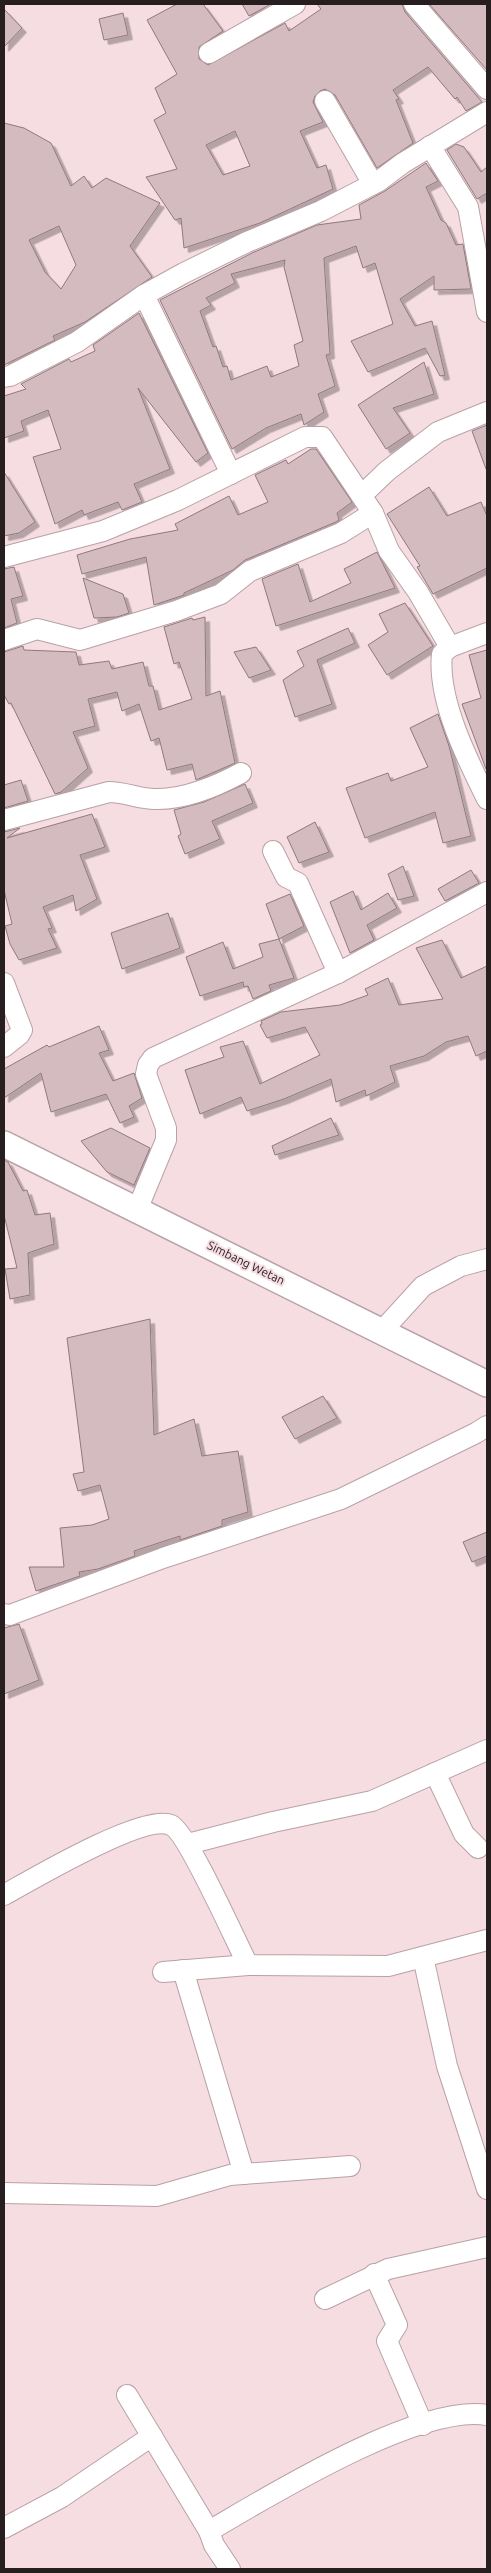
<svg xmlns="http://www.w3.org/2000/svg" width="491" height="2573" font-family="Ubuntu,sans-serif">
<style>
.building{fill:#d3bbbf;stroke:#90797d;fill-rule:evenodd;filter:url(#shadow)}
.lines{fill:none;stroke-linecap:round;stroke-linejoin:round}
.minor-casing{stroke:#b9a1a6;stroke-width:22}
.tertiary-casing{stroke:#b9a1a6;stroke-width:28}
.minor{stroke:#fff;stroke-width:20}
.tertiary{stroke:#fff;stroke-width:25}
.labels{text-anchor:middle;stroke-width:4;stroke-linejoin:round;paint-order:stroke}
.street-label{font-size:12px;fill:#271e20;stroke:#f6dde2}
</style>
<defs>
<filter id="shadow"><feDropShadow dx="4.5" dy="4.5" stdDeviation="0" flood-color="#0004"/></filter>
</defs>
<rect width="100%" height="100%" fill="#f6dde2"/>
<!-- building -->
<g class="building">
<path d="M177 4H203L223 31 199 47V59L208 65 285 23 289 31 321 9 317 4H402L405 12 482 102 466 111 457 97 455 99 428 67 393 90 399 99 396 100 413 143 377 168 335 95 325 89 320 91 315 96 313 102 323 122 300 131 317 168 326 165 333 189 260 223 184 248 181 218 175 220 146 177 177 169 154 120 166 113 155 88 177 74 147 20ZM235 131 250 166 223 175 206 145Z"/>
<path d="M242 4H271L249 16Z"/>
<path d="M429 4H487V70Z"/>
<path d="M4 9 22 28 4 47Z"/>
<path d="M123 13 128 35 104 40 99 19Z"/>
<path d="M4 123 24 128 51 143 71 186 84 176 92 188 106 178 160 203 130 246 152 277 85 322 53 336 55 340 4 365ZM59 226 76 265 61 289 45 272 29 240Z"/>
<path d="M456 144 464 147 481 172 487 167V193L477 199 447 150Z"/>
<path d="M426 163 438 181 426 187 441 220 446 223 456 245 463 244 471 289 434 290V276L400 299 415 326 432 321 445 375 440 376 425 348 368 372 351 341 393 324 375 263 363 268 356 246 324 258 330 354 326 355 335 386 318 394 324 412 304 425 301 414 266 428 232 449 160 300 252 253 317 225 361 219 359 205 385 191ZM285 260 284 267 303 341 294 345 299 366 271 377 267 366 231 380 227 366 223 367 216 346 213 347 200 311 211 305 206 298 235 283 231 274Z"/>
<path d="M139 313 208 453 196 462 138 388 170 469 134 484 142 502 122 510 118 502 84 515 82 510 55 524 33 457 61 449 48 410 21 421 24 431 4 438V396L26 389 21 384 69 359 71 362 95 351 93 345Z"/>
<path d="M424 362 434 394 393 408 410 433 386 449 358 405Z"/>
<path d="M487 425V469H486L472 431Z"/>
<path d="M311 449H316L352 502 337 513 339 520 336 522 245 560 233 570 184 593V595L154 605 146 557 82 574 77 555 130 539 178 530 175 524 229 496 238 515 268 502 255 475 286 460 288 464Z"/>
<path d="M4 472 35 522 19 533 4 536Z"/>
<path d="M429 487 447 516 481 502 487 516V568L433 594 417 567 420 566 387 514Z"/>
<path d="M377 552 395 588 276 626 262 579 298 564 310 602 351 583 344 569Z"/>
<path d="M14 567 23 596 11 599 17 623 4 628V569Z"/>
<path d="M83 578 123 594 129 613 117 617 94 618Z"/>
<path d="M405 603 433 646 387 675 368 645 388 632 379 614Z"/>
<path d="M205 617 206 696 220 691 235 763 196 780 192 764 167 770 159 738 151 741 139 704 122 711 117 692 88 699 95 726 73 732 88 768 61 792 55 794 11 703 9 704 4 695V652L23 646 24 650 76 652 79 665 109 661 112 669 143 662 149 686H153L159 710 192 699 179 662 174 664 164 627 192 618 193 620Z"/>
<path d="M348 628 355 643 317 660 332 704 295 717 283 680 304 666 297 651Z"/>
<path d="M256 647 271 670 249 678 234 652Z"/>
<path d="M487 650V768L486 769 462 704 481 698 469 655Z"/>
<path d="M438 714 449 746 471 836 443 843 435 812 365 838 346 788 388 773 391 781 428 767 410 728Z"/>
<path d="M21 780 28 801 4 808V785Z"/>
<path d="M245 784 253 803 212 821 220 839 185 854 178 836 181 834 174 810 204 802Z"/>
<path d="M92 814 105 847 80 855 97 899 76 911 73 895 43 907 52 928 48 929 57 948 19 960 10 944 5 926 12 924 4 890V832L20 828 7 838Z"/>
<path d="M315 822 329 852 299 863 287 837Z"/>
<path d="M403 866 414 896 398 900 388 874Z"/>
<path d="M471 870 479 883 445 901 438 889Z"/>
<path d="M353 891 361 910 388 893 397 908 367 925 374 940 350 953 330 902Z"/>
<path d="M290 894 304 926 279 939 266 904Z"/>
<path d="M168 913 180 948 122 969 111 933Z"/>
<path d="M279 939 294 978 269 985 271 991 253 999 248 986 244 987 243 982 200 996 186 957 223 942 233 969 263 957 259 944Z"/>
<path d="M442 940 461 978 487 966V1051L476 1056 468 1036 446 1042 424 1056 390 1066 395 1082 366 1096 365 1090 336 1102 331 1079 284 1099 247 1111 241 1097 200 1114 185 1070 224 1057 220 1047 243 1041 260 1084 320 1055 305 1027 267 1038 260 1025 262 1024 261 1021 281 1012 340 1005 368 995 365 989 388 978 399 1005 443 999 416 948Z"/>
<path d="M99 1026 109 1050 99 1053 113 1081 134 1073 142 1098 129 1106 134 1117 120 1123 106 1094 51 1112 41 1073 4 1098V1069L47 1045 49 1047Z"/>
<path d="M331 1118 339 1135 275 1155 272 1146Z"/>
<path d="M111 1128 150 1148 134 1185 107 1172 81 1141Z"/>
<path d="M4 1160 8 1162 23 1191 27 1190 35 1215 50 1213 54 1244 28 1253 30 1295 10 1299 5 1269 17 1268 4 1215Z"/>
<path d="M150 1319 154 1435 194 1419 202 1456 238 1451 248 1512 222 1520V1526L180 1540V1536L134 1551 135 1556 98 1569 79 1572 80 1576 36 1591 29 1567H64L60 1528 92 1525 109 1519 100 1485 78 1491 73 1474 84 1472 67 1338Z"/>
<path d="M323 1396 337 1418 295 1439 282 1417Z"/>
<path d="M487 1532V1556L472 1562 463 1542Z"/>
<path d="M19 1624 39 1680 4 1694V1628Z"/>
</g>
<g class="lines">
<!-- minor casing -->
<g class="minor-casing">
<g id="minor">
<path d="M414 4 487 89"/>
<path d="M209 53 295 4"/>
<path d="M325 101 373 184"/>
<path d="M430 146 468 207 487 312"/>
<path d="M144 295 231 474"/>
<path d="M4 377 10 376 77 342 144 295 184 273 247 242 321 211 379 181 403 163 487 112"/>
<path d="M362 495 387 471 438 432 487 412"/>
<path d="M4 557 103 531 178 500 305 437H322L373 513 389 551 418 592 450 647"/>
<path d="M487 633 450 647 442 654C437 699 467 759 487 799"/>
<path d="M4 640 37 629 80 640 176 611 221 594 250 571 341 533 373 513"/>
<path d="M4 820 109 792C125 792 139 799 155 799 183 800 217 786 241 773"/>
<path d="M273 851 286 877 298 883 338 973"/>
<path d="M4 983 22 1030 19 1035 4 1047"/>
<path d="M137 1210 166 1140V1128L146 1074 148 1065 153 1058 338 973 487 892"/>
<path d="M382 1331 423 1286 461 1266 487 1259"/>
<path d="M4 1614 10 1615 163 1558 341 1499 476 1433 487 1426"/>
<path d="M435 1773 464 1834 478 1848"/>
<path d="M188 1844 273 1822 372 1801 487 1750"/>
<path d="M4 1895C31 1880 144 1813 171 1825 188 1833 236 1942 248 1965L388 1966 487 1940"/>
<path d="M423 1957 447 2066 487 2189"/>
<path d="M183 1970 244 2174"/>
<path d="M163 1972 248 1965"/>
<path d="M4 2193 157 2196 230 2175 350 2166"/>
<path d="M374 2274 397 2325 387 2341 423 2425"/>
<path d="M325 2299 388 2269 487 2247"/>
<path d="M127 2395 209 2531C271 2495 418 2404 487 2415"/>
<path d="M4 2528 62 2497 152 2436"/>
<path d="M209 2531 214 2545 230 2569"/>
</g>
</g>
<!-- tertiary casing -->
<g class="tertiary-casing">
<path id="tertiary" d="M4 1144 487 1384"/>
</g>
<!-- minor -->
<use href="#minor" class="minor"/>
<!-- tertiary -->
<use href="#tertiary" class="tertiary"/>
</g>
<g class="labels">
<!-- street labels -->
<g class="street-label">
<text transform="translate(246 1263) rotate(26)" y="4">Simbang Wetan</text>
</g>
</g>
<!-- border -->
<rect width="491" height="2573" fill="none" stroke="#271e20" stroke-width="10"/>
</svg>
